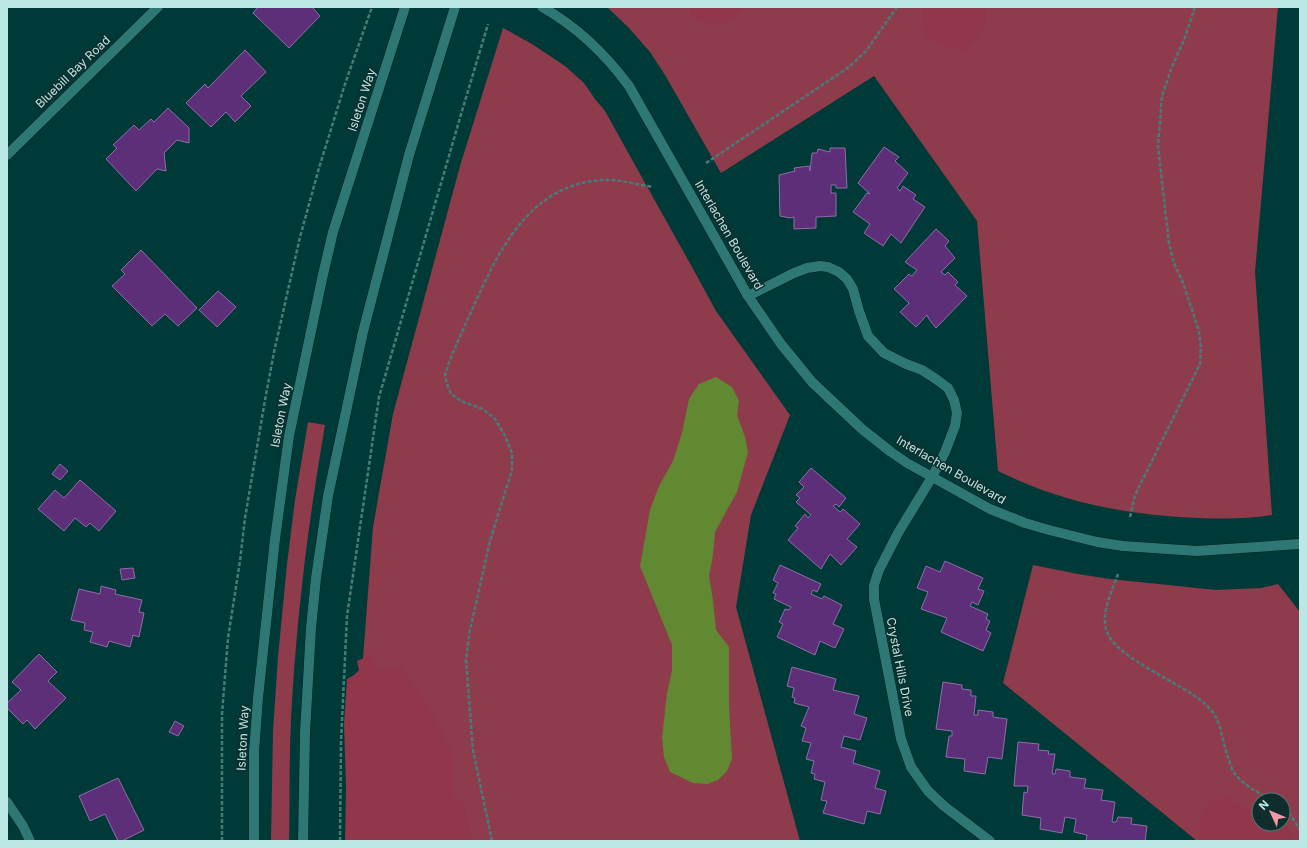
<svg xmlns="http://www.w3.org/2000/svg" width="1307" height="848" font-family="Inter,sans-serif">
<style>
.green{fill:#8e3c4c;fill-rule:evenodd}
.forest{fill:#923649}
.water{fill:#618931}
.building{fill:#5c2f78;stroke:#8f6ea7}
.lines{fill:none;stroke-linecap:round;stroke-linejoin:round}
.service-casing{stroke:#001f1d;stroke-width:11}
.minor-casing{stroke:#001f1d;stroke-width:11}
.tertiary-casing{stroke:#001f1d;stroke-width:11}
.secondary-casing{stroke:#001f1d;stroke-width:11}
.path{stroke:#487c7a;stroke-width:2.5;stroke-dasharray:4 2;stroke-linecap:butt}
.service{stroke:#2d7874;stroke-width:10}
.minor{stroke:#2d7874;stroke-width:10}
.tertiary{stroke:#2d7874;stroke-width:10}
.secondary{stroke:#2d7874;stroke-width:10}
.labels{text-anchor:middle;stroke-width:3;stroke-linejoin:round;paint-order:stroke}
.street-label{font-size:12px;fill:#bbe7e4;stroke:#0e2d2c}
</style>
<rect width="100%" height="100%" fill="#003a38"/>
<!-- green -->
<g class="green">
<path d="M607 7H1278L1255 272 1272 515C1248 519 1223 519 1199 518 1127 515 1062 503 998 471L977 221 874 76 721 173 665 75 650 52 628 27Z"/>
<path d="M503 28 532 44 565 66 584 83 595 99 605 111 640 174 692 267 716 311 790 415 751 515 736 607 800 841H354L353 756 363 658 373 527 393 414 460 166Z"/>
<path d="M308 422 325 425C308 523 296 621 291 720 289 760 290 801 289 841H271L273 731 278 657 287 564 295 500Z"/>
<path d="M1033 565 1078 574 1110 579 1216 590 1261 588 1278 584 1300 612V841H1197L1003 683ZM1259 800H1283V824H1259Z"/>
</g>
<!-- forest -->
<g class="forest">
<path d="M692 7H745C732 20 719 29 700 22 696 21 693 17 690 15Z"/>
<path d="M922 7H986C989 24 976 41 964 52L934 42 924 34Z"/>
<path d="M371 655 378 670H390L402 668 431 710 452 754V795L464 804 471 837 475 841H345L346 787 344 724 347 679 354 675 359 670 357 661Z"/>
<path d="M1226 797 1259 816V824H1283L1287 827 1296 841H1199V819L1210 802Z"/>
</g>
<!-- water -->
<path class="water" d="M716 377 732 387 739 401 737 415 745 437 748 452 737 492 715 532 713 555 709 576 713 600 716 630 729 647V704L732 759 727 771 718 780 707 784 693 783 670 772 664 757 662 738 667 693 672 671V645L640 566 650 510 659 486 673 461 682 433 689 399 699 384Z"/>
<!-- building -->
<g class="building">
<path d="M258 7H312L320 16 289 48 253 13Z"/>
<path d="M245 50 266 72 241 96 251 106 235 122 226 112 211 127 186 103 205 84 208 88Z"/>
<path d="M168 108 189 128V143L177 140 164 153 166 171 157 169 136 191 106 159 117 148 113 145 134 125 139 130 151 119 154 122Z"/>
<path d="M884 147 899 157 895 161 908 173 897 188 900 191 903 186 916 195 913 199 925 207 901 243 891 234 883 246 864 233 870 224 853 212 867 193 870 194 858 183Z"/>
<path d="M830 148H845L847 188H836V185H831V193H836V216L816 217V228L794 229V217L790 218 780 216 779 175 795 171 794 168 809 166 810 171 812 153H817L818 149 830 152Z"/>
<path d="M936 229 949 241 945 246 955 258 941 272 945 275 948 272 958 282 955 285 967 296 936 328 929 319 927 315 916 327 900 312 909 303 894 289 909 274 912 276 917 270 905 262Z"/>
<path d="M141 250 197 308 178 326 165 314 152 326 112 286 125 274 121 270Z"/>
<path d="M218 291 236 307 217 327 199 310Z"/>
<path d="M60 464 68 471 60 480 52 474Z"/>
<path d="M811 468 846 498 839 507 836 504 833 506 840 512 843 509 860 524 847 539 857 547 841 565 830 554 821 569 788 540 798 528 795 526 805 514 808 518 811 515 796 502 800 498 796 495 804 487 799 482Z"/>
<path d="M80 480 116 511 99 531 90 523 86 527 75 518 64 531 38 509 55 490 64 498Z"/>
<path d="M945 561 983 578 978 589 984 591 978 605 972 602 970 606 988 614 986 619 990 621 986 630 991 633 983 651 941 632 947 618 921 609 928 592 917 588 926 566 940 572Z"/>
<path d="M780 565 821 584 817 592 813 590 811 594 822 599 824 596 842 605 833 624 844 629 835 648 820 641 815 655 777 637 783 624 779 622 785 609 789 610 791 607 774 599 776 594 773 593 778 583 773 580Z"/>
<path d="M133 568 135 578 122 580 120 569Z"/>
<path d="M101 586 116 590 115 594 142 600 139 612 144 613 139 637 133 635 130 647 109 641 107 647 90 642 93 632 84 630 85 623 71 620 79 589 100 594Z"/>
<path d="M39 654 57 672 48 681 66 698 35 729 27 720 23 724 7 708V703L21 690 12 682Z"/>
<path d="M792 667 836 679 833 690 859 696 854 714 867 718 860 740 844 736 841 747 856 751 853 763 880 771 875 788 886 791 880 814 867 811 864 824 823 813 827 801 821 800 825 782 814 779 815 774 811 773 814 761 806 759 811 743 802 741 806 728 801 726 809 707 794 703 795 698 792 697 794 688 787 686Z"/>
<path d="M943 682 962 685V689L971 690V696H976L974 715H978V710L993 712V717L1007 719 1002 759 988 757 985 774 964 771 965 759 946 757 949 736H952V731L936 729Z"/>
<path d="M175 721 184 726 178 736 169 732Z"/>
<path d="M1018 742 1039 744 1038 750 1049 751 1048 754H1055L1052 774H1055L1056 769 1070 771V777L1086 779 1084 788 1103 790 1101 800 1115 802 1112 822H1116L1118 817 1132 818 1131 824 1147 826 1145 841H1086L1087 835 1074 832 1076 819 1065 817 1062 833 1040 829 1041 818 1022 815 1024 792 1027 793 1028 786H1014Z"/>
<path d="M118 778 144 830 122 841H118L105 814 90 821 79 796Z"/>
</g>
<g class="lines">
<!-- service casing -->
<g class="service-casing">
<path id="service" d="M748 296 794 273 807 268 820 266 828 267 839 272 847 279 853 289 859 311 868 336 884 353 906 364 922 370 936 379 948 388 954 400 957 413 955 426 945 452 932 477 898 533 879 570 874 585V599L901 739 911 767 928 791 944 806 990 841"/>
</g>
<!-- minor casing -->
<g class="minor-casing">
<g id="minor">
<path d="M7 155 158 7"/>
<path d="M7 802 23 826 30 841"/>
</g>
</g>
<!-- tertiary casing -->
<g class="tertiary-casing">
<path id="tertiary" d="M542 7C576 26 606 55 629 86L748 296 781 344 812 382 830 399 862 429 891 452 907 463 990 509 1025 523 1049 530 1097 542 1123 546 1197 551 1300 544"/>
</g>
<!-- secondary casing -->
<g class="secondary-casing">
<g id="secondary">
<path d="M254 841V752L258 698 275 539 289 436 322 279 333 232 405 7"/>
<path d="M303 841 305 732 311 628 316 578 328 496 363 332 409 155 455 7"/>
</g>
</g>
<!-- path -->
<g class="path">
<path d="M706 163 849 67 866 51 897 7"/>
<path d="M1130 517 1135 495 1200 364 1201 348 1199 331 1182 280 1175 266 1169 244 1158 146 1162 96 1171 69 1184 40 1195 7"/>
<path d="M1118 574C1112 591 1100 614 1107 632 1117 659 1182 683 1204 703 1209 707 1215 714 1217 720 1221 728 1224 745 1227 755 1229 759 1230 765 1232 769 1240 784 1256 790 1269 800"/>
<path d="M1283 810 1292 817 1300 830"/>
<path d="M222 841V714L228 638 240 561 245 518 265 400 274 352 300 237 319 168 345 84 372 7"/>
<path d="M340 841 341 742 347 616 379 397 462 111 488 24"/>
<path d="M492 841 473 750 466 660 470 630 490 541 512 470V453L504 434 495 419 483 409 461 401 451 394 447 384 445 375 450 360C458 340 467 321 476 301 501 245 534 182 605 180 618 179 639 185 653 187"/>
</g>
<!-- service -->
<use href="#service" class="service"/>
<!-- minor -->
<use href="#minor" class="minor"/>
<!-- tertiary -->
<use href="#tertiary" class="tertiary"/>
<!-- secondary -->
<use href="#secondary" class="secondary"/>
</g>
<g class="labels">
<!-- street labels -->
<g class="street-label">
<text transform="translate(73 72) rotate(-44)" y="4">Bluebill Bay Road</text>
<text transform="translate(362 100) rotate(-72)" y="4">Isleton Way</text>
<text transform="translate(729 235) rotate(60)" y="4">Interlachen Boulevard</text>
<text transform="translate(281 415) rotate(-79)" y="4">Isleton Way</text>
<text transform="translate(951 470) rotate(30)" y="4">Interlachen Boulevard</text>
<text transform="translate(900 667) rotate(79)" y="4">Crystal Hills Drive</text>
<text transform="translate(243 738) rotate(-87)" y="4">Isleton Way</text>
</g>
</g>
<!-- border -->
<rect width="1307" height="848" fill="none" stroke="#bbe7e4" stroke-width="16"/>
<!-- north arrow -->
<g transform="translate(1271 812) rotate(314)"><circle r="19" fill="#0e2d2c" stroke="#537776"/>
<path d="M0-3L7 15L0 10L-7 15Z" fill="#f39aa7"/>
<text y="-6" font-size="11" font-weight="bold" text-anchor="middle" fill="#bbe7e4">N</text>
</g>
</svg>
